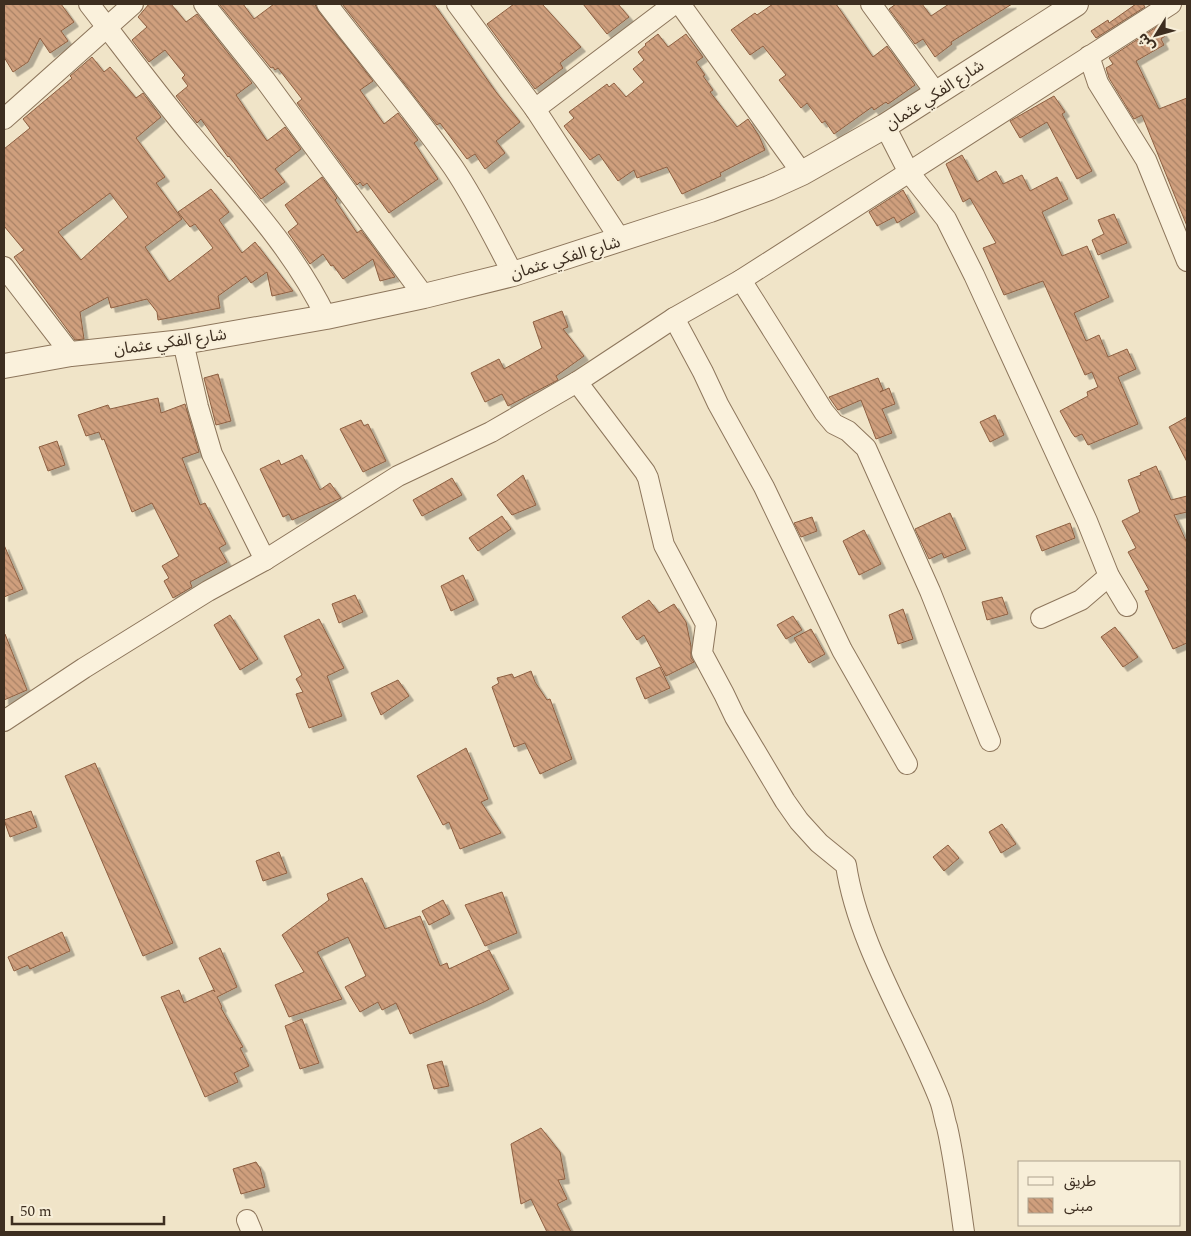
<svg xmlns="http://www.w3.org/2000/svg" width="1191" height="1236" font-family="Spectral,'Noto Sans Arabic',serif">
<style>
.building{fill:url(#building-back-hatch);stroke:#8d5f41;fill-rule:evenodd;filter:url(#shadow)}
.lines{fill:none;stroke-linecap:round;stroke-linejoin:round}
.minor-casing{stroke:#8d765c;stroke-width:22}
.tertiary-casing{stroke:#8d765c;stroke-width:26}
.minor{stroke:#faf1dc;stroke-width:20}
.tertiary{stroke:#faf1dc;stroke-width:24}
.labels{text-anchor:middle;stroke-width:4;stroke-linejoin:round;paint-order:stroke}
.street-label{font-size:16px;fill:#3d2e20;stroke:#f7eed8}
</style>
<defs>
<pattern id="building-back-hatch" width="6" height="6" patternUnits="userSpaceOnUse" patternTransform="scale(1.25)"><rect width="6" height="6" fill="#cf9f7d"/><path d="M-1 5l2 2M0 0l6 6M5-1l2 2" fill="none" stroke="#a98266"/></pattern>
<filter id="shadow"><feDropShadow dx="4.5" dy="4.5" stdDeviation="0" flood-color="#0004"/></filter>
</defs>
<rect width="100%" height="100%" fill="#f0e4c8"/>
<!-- building -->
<g class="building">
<path d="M4 4H61L74 22 61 31 68 41 50 53 40 38 28 62 13 72 4 57Z"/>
<path d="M149 4H171L186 22 197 14 252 83 236 95 267 141 285 127 301 149 275 169 285 182 261 199 229 156 228 157 201 119 197 123 176 96 188 86 182 78 185 75 165 50 149 62 132 40 147 27 138 17Z"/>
<path d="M219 4H243L254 19 274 4H315L318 11 373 81 360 90 384 124 398 113 418 140 414 143 438 179 389 213 367 183 363 186 360 182 357 185 297 103 302 99 278 68 275 70 273 67 271 68Z"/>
<path d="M342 4H434L496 92 520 122 496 141 505 153 485 169 475 154 467 159 440 123 437 125Z"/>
<path d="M514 4H542L581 47 560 63 563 68 535 89 487 24Z"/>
<path d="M583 4H618L629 17 607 34Z"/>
<path d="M773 4H836L873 57 887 46 915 85 888 104 886 102 874 110 872 107 834 134 825 121 822 123 807 103 801 108 779 80 786 75 763 46 750 55 731 30 755 13 757 15Z"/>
<path d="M896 4H922L931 16 949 4H1012L951 42 952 44 935 57 923 39 915 44 889 9Z"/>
<path d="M1136 4H1143L1145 7 1096 38 1091 31 1108 20 1109 23Z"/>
<path d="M1158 26 1165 36 1161 39 1164 45 1136 61 1159 109 1187 98V226L1142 115 1134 119 1109 78 1106 68 1113 64 1109 58Z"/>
<path d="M658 34 668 47 686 34 703 57 696 62 705 75 703 76 713 90 710 92 737 127 748 119 759 136 765 150 720 173 721 176 682 194 667 167 637 178 634 170 618 181 599 154 590 160 564 126 574 118 569 112 607 84 609 87 614 83 626 97 644 82 633 69 644 60 638 52 646 45 645 44Z"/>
<path d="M92 57 104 72 110 67 136 98 143 93 161 117 136 138 165 177 156 183 182 219 145 247 169 282 213 248 195 224 190 227 178 212 211 189 229 212 219 220 242 253 255 242 293 291 272 296 267 272 251 283 246 276 218 296 220 308 158 320 157 312 147 299 111 308 108 297 80 312 84 339 75 340 14 257 24 250 4 226V149L30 128 23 119 72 78 70 76ZM110 193 128 217 81 260 58 232Z"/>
<path d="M1054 96 1065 112 1062 114 1092 171 1077 179 1047 122 1020 138 1010 121Z"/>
<path d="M962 155 977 182 996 171 1003 184 1022 175 1030 191 1057 177 1068 199 1042 212 1062 256 1087 246 1109 297 1074 313 1086 341 1099 335 1108 357 1127 349 1136 369 1118 377 1138 424 1088 445 1082 434 1075 437 1072 433 1060 411 1088 396 1087 392 1098 387 1092 372 1085 375 1043 281 1004 295 983 248 996 243 970 198 963 202 946 164Z"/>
<path d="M322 177 337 198 335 200 357 233 361 230 395 277 380 281 373 259 343 279 333 265 331 266 323 254 310 264 288 232 298 224 285 205Z"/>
<path d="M903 190 915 212 897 223 894 217 877 226 869 212Z"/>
<path d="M1114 214 1127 243 1098 255 1092 240 1104 234 1098 220Z"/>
<path d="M562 311 568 327 563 329 584 356 556 376 558 380 508 406 502 394 485 402 471 373 499 359 504 369 542 348 533 322Z"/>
<path d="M218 374 231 421 216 425 204 378Z"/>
<path d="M878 378 883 390 880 392 889 388 895 404 882 409 892 433 876 439 861 400 838 410 829 397Z"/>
<path d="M158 398 161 413 185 404 199 452 182 458 200 505 205 503 226 544 219 548 227 562 190 582 192 587 173 598 164 581 169 578 162 566 179 556 152 503 132 512 104 439 102 440 99 432 86 436 78 415 108 405 110 409Z"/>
<path d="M995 415 1004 435 990 442 980 422Z"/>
<path d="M1187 417V462L1169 427Z"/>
<path d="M361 420 364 426 368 424 386 461 363 472 340 429Z"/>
<path d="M57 441 65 465 48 471 39 447Z"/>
<path d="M302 455 320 490 330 483 341 498 292 520 289 514 283 517 260 469 279 460 281 465Z"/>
<path d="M1156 466 1171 500 1187 496V512L1174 515 1187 543V643L1173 649 1145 591 1149 590 1128 552 1136 548 1122 521 1140 512 1128 480 1141 475 1140 473Z"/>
<path d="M523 475 536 505 512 515 497 495Z"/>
<path d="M452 478 462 495 422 516 413 500Z"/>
<path d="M950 513 966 549 944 558 942 553 929 559 915 529Z"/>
<path d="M502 516 511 529 478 551 469 538Z"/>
<path d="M812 517 817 531 801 537 794 523Z"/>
<path d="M1070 523 1075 538 1042 551 1036 536Z"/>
<path d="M864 530 881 564 859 575 843 541Z"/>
<path d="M4 545 23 589 4 597Z"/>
<path d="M463 575 474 600 451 611 441 586Z"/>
<path d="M355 595 363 612 339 623 332 604Z"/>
<path d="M1002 597 1008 614 987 620 982 602Z"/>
<path d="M649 600 659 613 674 604 686 622 691 646V658L694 662 666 676 644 635 637 640 622 617Z"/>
<path d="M903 609 913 639 898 644 889 615Z"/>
<path d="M230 615 258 659 240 670 214 625Z"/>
<path d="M793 616 802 630 786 639 777 625Z"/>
<path d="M319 619 344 668 327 676 342 716 309 728 296 694 303 692 296 679 302 675 284 636Z"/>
<path d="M1115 627 1138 657 1123 667 1101 637Z"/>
<path d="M811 629 825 654 809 663 794 638Z"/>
<path d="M4 634H5L27 690 4 700Z"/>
<path d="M660 667 670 688 645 699 636 678Z"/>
<path d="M531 671 535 682 547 700 550 699 572 759 540 774 525 743 514 747 492 687 499 683 497 678 512 674 514 678Z"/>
<path d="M398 680 409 696 381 715 371 693Z"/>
<path d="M466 748 488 799 481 802 501 833 460 849 449 822 443 825 417 776Z"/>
<path d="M95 763 173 943 143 956 65 776Z"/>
<path d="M31 811 37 827 10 837 4 820Z"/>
<path d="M1002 824 1016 844 1001 853 989 832Z"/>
<path d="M948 845 959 858 944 871 933 857Z"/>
<path d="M279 852 287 873 263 881 256 861Z"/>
<path d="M362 878 385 929 420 916 440 966 447 963 449 969 489 950 509 989 484 1002 410 1034 396 1003 382 1010 378 1002 360 1012 345 987 366 976 348 937 317 952 342 999 289 1017 275 985 304 972 282 935 329 900 327 894Z"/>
<path d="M502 892 517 933 485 946 465 905Z"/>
<path d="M443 900 450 914 429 925 422 911Z"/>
<path d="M62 932 70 951 30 969 28 965 14 971 8 957Z"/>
<path d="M220 948 237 987 217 997 222 1007 221 1008 243 1047 240 1048 249 1066 234 1073 238 1082 205 1097 161 997 179 990 184 1003 213 990 215 992 199 958Z"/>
<path d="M302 1019 319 1063 300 1069 285 1026Z"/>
<path d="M442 1061 449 1086 434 1089 427 1065Z"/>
<path d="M541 1128 560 1152 565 1179 558 1180 567 1199 557 1204 571 1232H547L531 1199 521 1204 511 1144Z"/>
<path d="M256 1162 260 1168 265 1187 241 1194 233 1169Z"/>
</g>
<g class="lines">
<!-- minor casing -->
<g class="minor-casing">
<g id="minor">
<path d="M89 4C124 49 158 95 194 138 242 195 294 250 326 317"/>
<path d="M204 4 265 80 424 296"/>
<path d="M327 4C369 59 414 111 453 167 476 201 494 238 513 274"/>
<path d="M457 4 535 109 620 239"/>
<path d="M680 4 802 173"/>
<path d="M871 4 936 93"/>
<path d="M1089 56 1098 83 1146 160 1187 261"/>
<path d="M535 109 674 4"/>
<path d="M4 119 133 4"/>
<path d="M885 126 908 171 946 219 974 275 1087 521 1109 576 1127 606"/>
<path d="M4 267 71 354"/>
<path d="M741 280 824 412 834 424 848 431 866 448 930 591 990 741"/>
<path d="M674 318 703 372 718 404 764 487 842 650 907 764"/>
<path d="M183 342 198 407 212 454 265 560"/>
<path d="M577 382 645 472 648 478 664 545 706 624 702 653 724 694 735 717 785 801 799 821 819 843 846 865C858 945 909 1023 939 1098 943 1107 944 1118 947 1127 955 1162 959 1197 964 1232"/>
<path d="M1041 618 1081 600 1109 576"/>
<path d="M4 721 84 668 208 591 265 560 398 476 491 432 577 382 674 318 741 280 1171 4"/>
<path d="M247 1220 252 1232"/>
</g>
</g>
<!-- tertiary casing -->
<g class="tertiary-casing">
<path id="tertiary" d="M4 366 71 354 183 342 326 317 424 296 513 274 710 210 769 188 802 173 885 126 1076 4"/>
</g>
<!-- minor -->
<use href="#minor" class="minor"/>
<!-- tertiary -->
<use href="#tertiary" class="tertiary"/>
</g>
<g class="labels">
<!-- street labels -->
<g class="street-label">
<text transform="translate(934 94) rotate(-33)" y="6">شارع الفكي عثمان</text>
<text transform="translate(565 257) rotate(-17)" y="6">شارع الفكي عثمان</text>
<text transform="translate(170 341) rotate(-8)" y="6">شارع الفكي عثمان</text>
</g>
</g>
<!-- border -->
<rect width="1191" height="1236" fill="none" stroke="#3d2e20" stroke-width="10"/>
<!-- legend -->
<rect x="1018" y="1161" width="162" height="65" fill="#f7eed8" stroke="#ada18e"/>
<rect x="1028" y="1177" width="25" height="8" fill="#faf1dc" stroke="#ada18e"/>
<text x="1064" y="1186" font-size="15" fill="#3d2e20">طريق</text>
<rect x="1028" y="1198" width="25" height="15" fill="url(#building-back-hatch)" stroke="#ada18e"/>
<text x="1064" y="1211" font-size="15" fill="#3d2e20">مبنى</text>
<!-- north arrow -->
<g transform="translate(1156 35) rotate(233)" stroke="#f7eed8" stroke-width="4" paint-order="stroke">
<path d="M0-4L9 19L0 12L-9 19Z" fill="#3d2e20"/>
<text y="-8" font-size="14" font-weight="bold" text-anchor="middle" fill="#3d2e20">ش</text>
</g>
<!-- scale -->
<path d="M12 1216v8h152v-8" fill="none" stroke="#3d2e20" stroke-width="2.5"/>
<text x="20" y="1216" font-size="15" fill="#3d2e20" stroke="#f7eed8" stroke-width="4" paint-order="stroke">50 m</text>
</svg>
